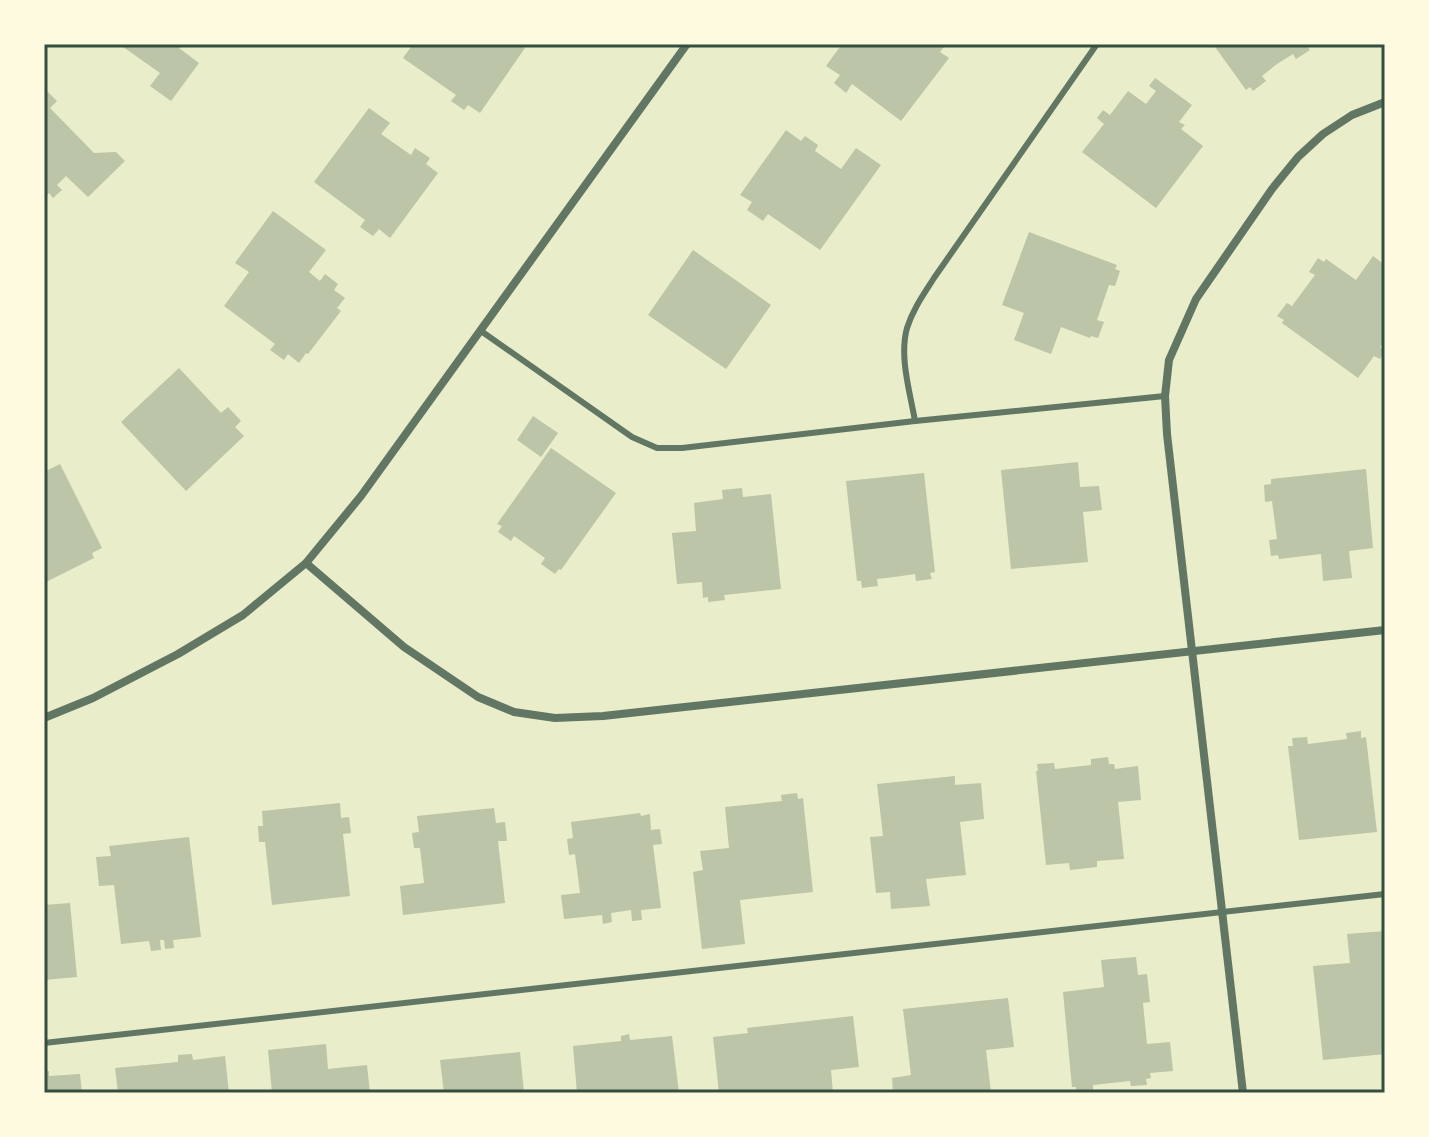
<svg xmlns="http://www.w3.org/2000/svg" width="1429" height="1137" font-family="Signika,sans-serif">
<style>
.building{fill:#bcc5a7}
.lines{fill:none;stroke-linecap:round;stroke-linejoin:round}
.service{stroke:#617663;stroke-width:6}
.minor{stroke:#617663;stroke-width:8}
.neatline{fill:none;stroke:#344e41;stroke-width:3}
</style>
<rect width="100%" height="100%" fill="#e9edc9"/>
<!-- building -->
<g class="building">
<path d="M119 44H181L179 48 199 63 171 101 150 86 160 73Z"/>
<path d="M413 44H519L525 48 480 113 468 105 464 110 451 101 456 95 403 58Z"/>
<path d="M842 44H946L940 52 949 58 901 121 852 84 846 93 834 83 840 75 826 66Z"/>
<path d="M1213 44H1305L1310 50 1296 59 1293 54 1277 64 1262 76 1266 81 1253 91 1250 87 1246 90Z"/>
<path d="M1155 78 1192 105 1179 122 1185 125 1181 129 1203 146 1156 208 1082 152 1104 124 1097 118 1103 110 1110 115 1128 91 1146 104 1156 91 1149 86Z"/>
<path d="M44 88 57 101 50 108 94 153 116 152 125 161 88 197 66 176 57 185 62 190 53 198 49 193 44 199Z"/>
<path d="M369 108 390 123 381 134 411 155 415 148 430 158 426 164 438 173 390 238 379 229 373 236 360 227 365 220 314 182Z"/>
<path d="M786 130 801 141 805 136 818 145 815 151 841 169 856 148 881 165 820 250 768 214 763 221 747 210 752 202 740 195Z"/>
<path d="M273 211 326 250 309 272 320 281 325 274 338 284 334 290 345 298 337 308 341 311 308 354 306 353 299 363 288 354 284 360 270 350 275 344 224 306 249 272 235 263Z"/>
<path d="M1029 232 1117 265 1115 269 1120 271 1115 286 1109 285 1097 320 1104 322 1098 338 1091 336 1090 338 1061 327 1051 354 1014 340 1024 313 1002 305Z"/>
<path d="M693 250 771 305 726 369 648 315Z"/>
<path d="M1373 256 1385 265V347L1382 345 1380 347 1385 351 1380 359 1374 356 1358 378 1282 323 1284 320 1277 316 1287 303 1292 306 1315 275 1309 272 1318 258 1324 262 1326 259 1356 280Z"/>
<path d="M179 368 221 413 228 407 241 421 235 427 244 436 186 491 121 422Z"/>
<path d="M533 416 558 433 541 457 517 440Z"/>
<path d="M551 448 616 493 561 570 559 569 555 574 541 564 545 558 514 536 511 541 498 532 502 526 497 524Z"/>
<path d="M1078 462 1080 487 1099 486 1102 510 1083 512 1088 562 1011 569 1001 470Z"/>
<path d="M60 464 102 548 92 553 94 558 46 582 44 577V472Z"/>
<path d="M1366 469 1373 548 1349 551 1352 578 1323 581 1321 554 1279 559 1278 555 1271 556 1269 540 1277 539 1272 501 1265 502 1264 485 1271 484V479Z"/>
<path d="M924 473 935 572 930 573 932 579 916 581 915 574 894 577 877 579 878 586 862 588 861 581H857L846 481Z"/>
<path d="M742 488 743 497 771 494 781 589 724 595 725 600 708 602V597L703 598 702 582 677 584 672 533 696 531 694 503 723 499 722 490Z"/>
<path d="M1361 731V738L1366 737 1377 832 1299 840 1288 746H1293L1292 738 1307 737 1308 744 1347 739 1346 733Z"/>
<path d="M1108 757 1109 764H1114L1115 769 1138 766 1141 800 1118 802 1124 859 1097 861V867L1070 870 1069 863 1046 865 1036 771H1038L1037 764 1054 763 1055 769 1091 765V759Z"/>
<path d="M955 776V785L981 783 984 819 960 822 966 875 926 879 930 906 891 909 890 892 876 893 870 837 883 836 877 784Z"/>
<path d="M797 793 798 799 803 798 813 892 740 900 745 944 702 949 693 872 703 870 700 851 729 848 725 807 782 801 781 795Z"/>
<path d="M340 803 341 818 349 817 351 833 343 834 350 896 272 905 265 842H259L258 826H263L262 811Z"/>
<path d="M494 808 496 823 505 822 507 841H498L505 903 403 915 400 886 424 883 420 848H414L412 833 419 832 417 816Z"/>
<path d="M640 813 641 816 650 814 651 830 660 829 662 844 653 845 661 908 641 910 642 920 632 921 631 910 611 913 612 922 603 924 602 915 564 919 561 895 580 893 575 854 569 855 567 839 573 838 571 822Z"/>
<path d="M189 837 201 937 173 940 174 948 165 949 164 940H160L161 950 151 951 149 941 121 944 114 885 99 886 96 857 111 856 109 846Z"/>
<path d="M70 903 77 977 44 980V905Z"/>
<path d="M1385 931V1054L1323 1060 1313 966 1350 963 1347 934Z"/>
<path d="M1136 957 1138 975 1147 974 1150 1002 1143 1003 1147 1044 1170 1042 1173 1071 1150 1073 1151 1078 1146 1079 1147 1085 1131 1086 1130 1081 1093 1085V1091L1076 1093V1087H1072L1063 992 1104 987 1101 960Z"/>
<path d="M1008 998 1014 1047 986 1050 991 1093H893L892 1078 911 1075 903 1009Z"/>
<path d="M853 1016 859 1067 831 1070 833 1093H719L713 1037 748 1033 747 1028Z"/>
<path d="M629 1034 630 1040 672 1036 679 1093H577L573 1046 621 1041V1036Z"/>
<path d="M326 1044 328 1069 367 1065 370 1093H272L268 1050Z"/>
<path d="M520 1052 524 1093H444L440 1060Z"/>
<path d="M192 1054 193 1060 225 1056 229 1093H118L115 1068 178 1062V1055Z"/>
<path d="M44 1071H49V1076L80 1074 82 1093H44Z"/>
</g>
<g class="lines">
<!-- service -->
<g class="service">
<path d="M481 331 632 437 657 448H682L915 421 1165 396"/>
<path d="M915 421C910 392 899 357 907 328 913 309 924 294 934 278L1097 44"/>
<path d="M44 1043 1385 894"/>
</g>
<!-- minor -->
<g class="minor">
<path d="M306 563 404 647 478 697 514 712 555 718 603 716 1385 630"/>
<path d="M44 718 93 698 178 654 243 615 306 563 361 496 687 44"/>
<path d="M1243 1093 1167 434 1165 396 1169 360 1196 299 1272 189 1298 157 1323 134 1352 115 1385 102"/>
</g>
</g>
<!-- border -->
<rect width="1429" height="1137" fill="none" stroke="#fefae0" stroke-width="92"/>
<rect x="46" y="46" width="1337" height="1045" class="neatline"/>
</svg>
